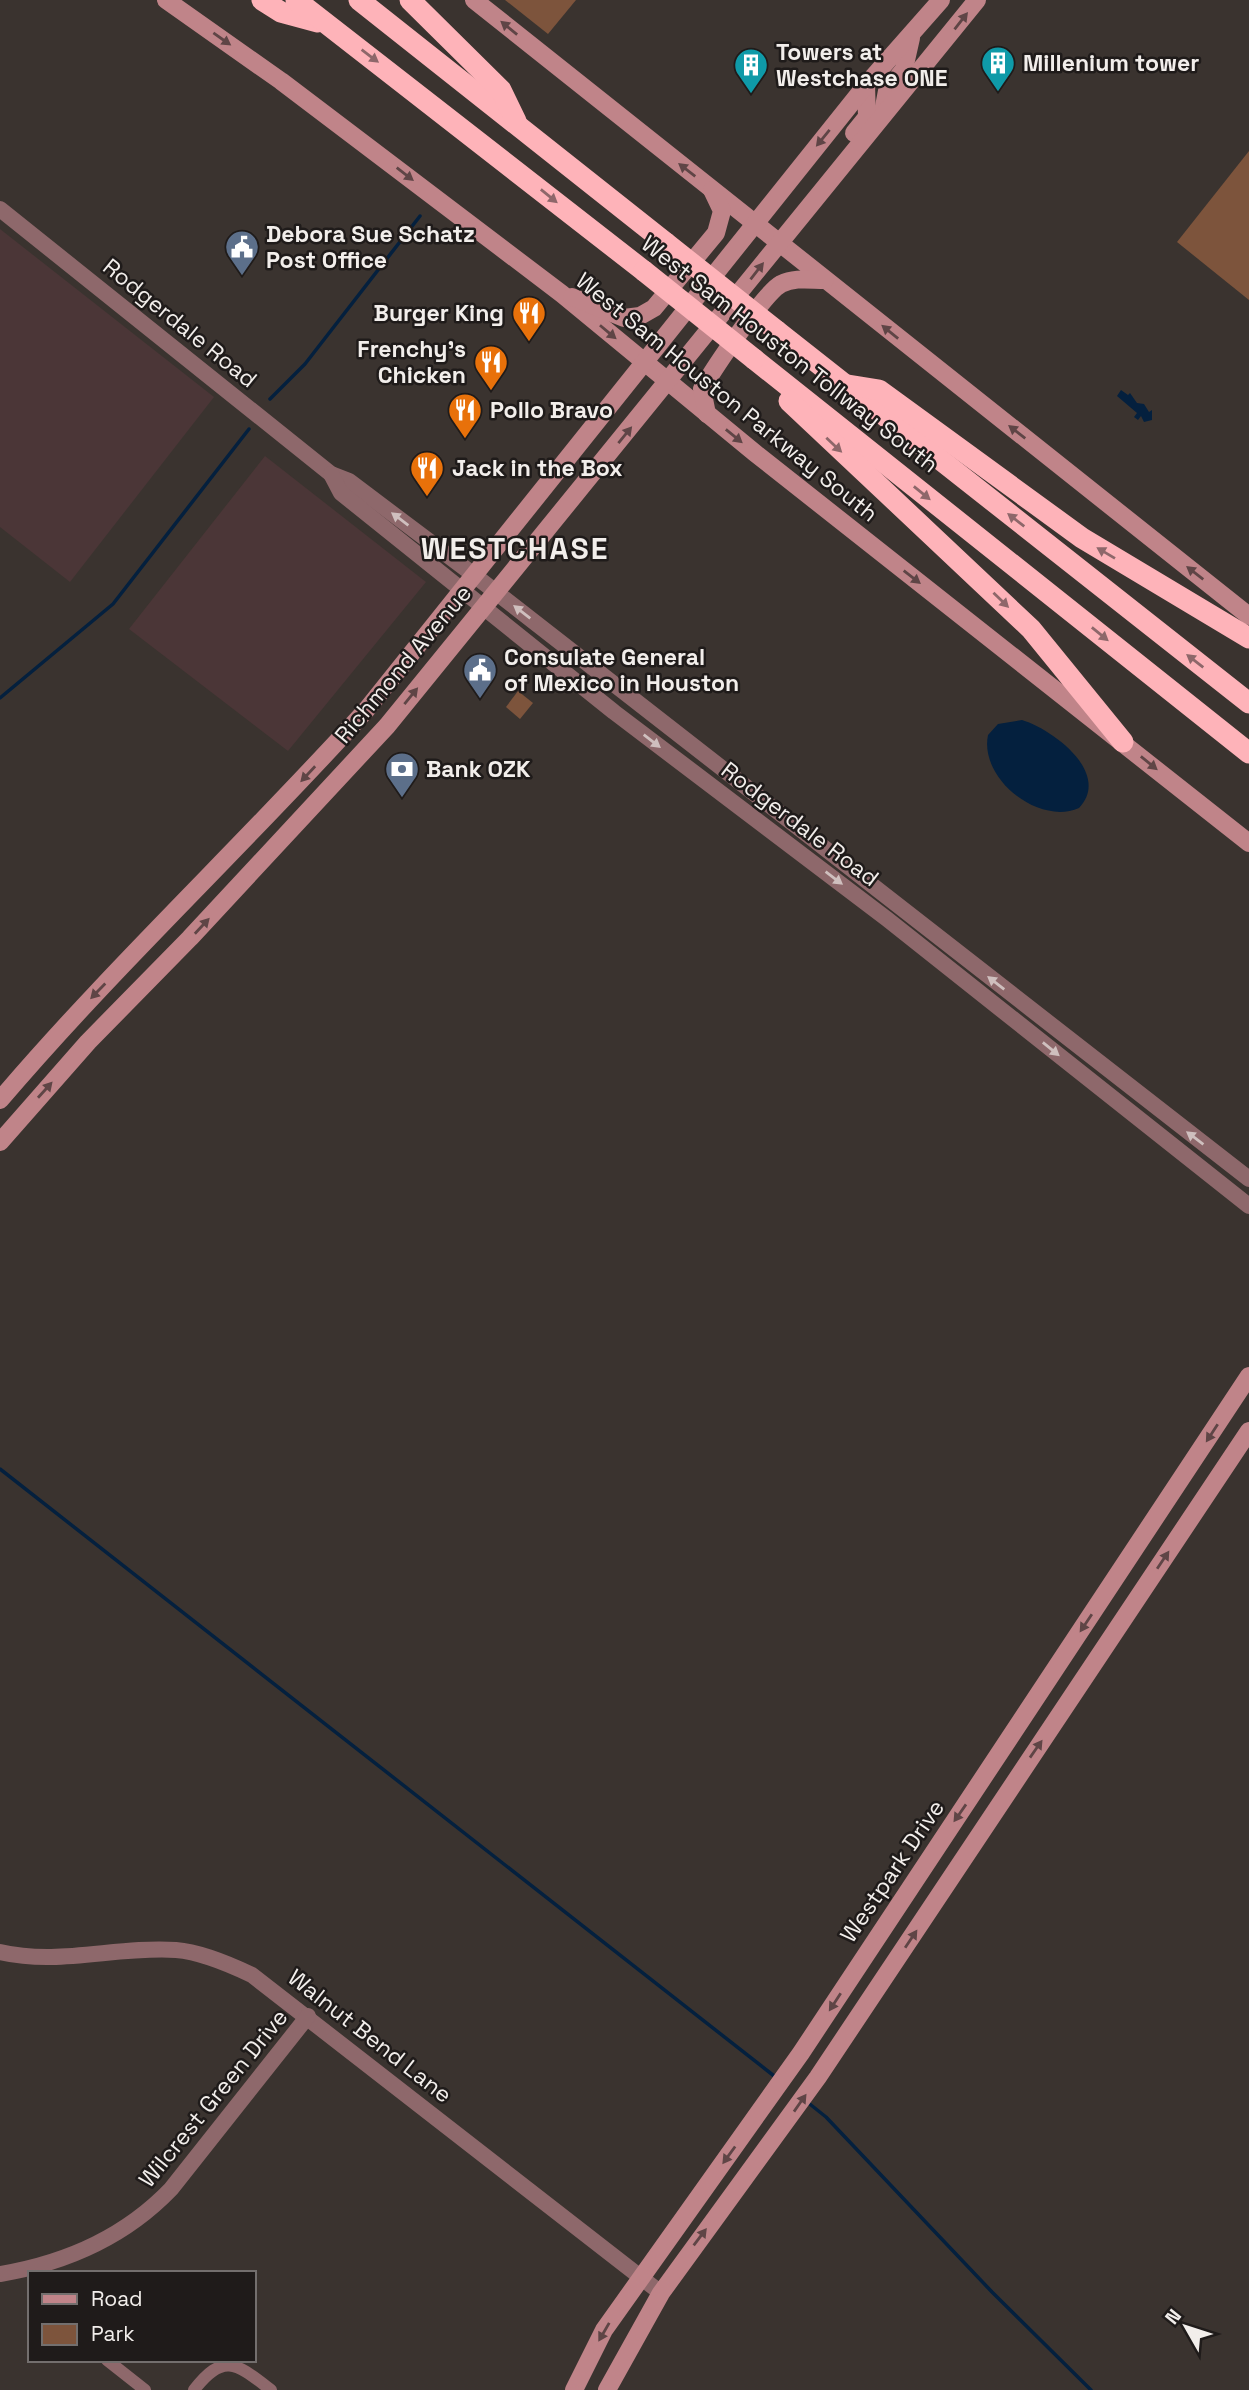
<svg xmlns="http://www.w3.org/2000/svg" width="1249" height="2390" font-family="'Space Grotesk',sans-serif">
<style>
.commercial{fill:#4b3637}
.green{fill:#7d543c}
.water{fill:#04203e}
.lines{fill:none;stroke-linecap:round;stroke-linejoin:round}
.stream{stroke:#04203e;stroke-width:3.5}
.minor{stroke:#8e686b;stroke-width:12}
.tertiary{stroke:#8e686b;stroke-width:16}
.secondary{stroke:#c08489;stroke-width:18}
.motorway{stroke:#feb3b9;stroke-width:21}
.motorway-bridge{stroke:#feb3b9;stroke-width:21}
.oneway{fill:#5f4546}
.oneway2{fill:#8e676a}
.oneway3{fill:#cfbfbe}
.labels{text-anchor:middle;stroke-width:5;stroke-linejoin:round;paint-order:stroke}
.poi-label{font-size:23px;font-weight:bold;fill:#f2eeeb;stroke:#1f1b1a;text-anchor:start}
.street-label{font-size:23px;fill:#f2eeeb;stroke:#1f1b1a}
.district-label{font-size:30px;font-weight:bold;letter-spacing:2px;fill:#f2eeeb;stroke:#1f1b1a}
</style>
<rect width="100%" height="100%" fill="#3a332f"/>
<!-- commercial -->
<g class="commercial">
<path d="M0 229 214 397 70 582 0 527Z"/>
<path d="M265 456 426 582 288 751 129 629Z"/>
</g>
<!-- green -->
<g class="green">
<path d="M505 0H576L548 34Z"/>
<path d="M1249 151V300L1177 242Z"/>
<path d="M518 691 533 703 520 719 506 707Z"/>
</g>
<!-- water -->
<g class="water">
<path d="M1121 390 1128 395 1130 393 1137 403 1144 404 1149 412 1152 410V420L1144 422 1141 416 1138 420 1134 417 1137 413 1117 396Z"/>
<path d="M1022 720C1052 729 1112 773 1079 808 1038 826 979 778 988 735L998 724Z"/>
</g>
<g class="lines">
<!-- stream -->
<g class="stream">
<path d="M270 399 305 364 420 216"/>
<path d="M0 698 113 604 249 429"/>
<path d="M0 1469 778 2079"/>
<path d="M806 2101 826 2117 992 2292 1091 2390"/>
</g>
<!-- minor -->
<g class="minor">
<path d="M107 2360 145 2390"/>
<path d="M194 2390C224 2351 237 2364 271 2390"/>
</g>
<!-- tertiary -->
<g class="tertiary">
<path d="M0 209 331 474 349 481 474 575 1249 1179"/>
<path d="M331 474 341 493 614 712 887 919 1249 1206"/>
<path d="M0 1952C59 1966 116 1946 176 1950 201 1952 229 1964 252 1975L661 2293"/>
<path d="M0 2274C66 2263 124 2238 171 2189L308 2016"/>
</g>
<!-- secondary -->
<g class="secondary">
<path d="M166 0 281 81 562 294 755 453 1249 843"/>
<path d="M474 0 1249 616"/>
<path d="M883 112 887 91 904 69 911 38"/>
<path d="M854 133 867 117 866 85"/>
<path d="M572 297 624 318 640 316 654 308 716 233 722 211 712 190"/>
<path d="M707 414 702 389C713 370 764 293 781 284 795 277 810 280 825 280"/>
<path d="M0 1100C116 964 247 842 367 709L866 85 941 0"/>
<path d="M0 1142 88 1042 190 938 387 726 977 0"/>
<path d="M574 2390 604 2330 801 2053 1249 1376"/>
<path d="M607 2390 661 2293 818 2077 1249 1431"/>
</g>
<!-- motorway -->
<g class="motorway">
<path d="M262 0 281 12 318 22"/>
<path d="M296 0 644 271"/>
<path d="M359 0 666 243"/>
<path d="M410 0 501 90 516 121"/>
<path d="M777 331 1249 703"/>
<path d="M754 359 1249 753"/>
<path d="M848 385 879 390 1082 538 1249 638"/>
<path d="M789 401 1031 629 1123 742"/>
</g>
<!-- motorway-bridge -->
<g class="motorway-bridge">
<path d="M666 243 777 331"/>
<path d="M644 271 754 359"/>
</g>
</g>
<!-- one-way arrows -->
<defs><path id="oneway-solid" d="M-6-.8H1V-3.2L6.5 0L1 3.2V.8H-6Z" transform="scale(1.75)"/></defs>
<g class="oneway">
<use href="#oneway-solid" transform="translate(961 21) rotate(-52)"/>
<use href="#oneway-solid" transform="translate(509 28) rotate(-141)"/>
<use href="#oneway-solid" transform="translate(222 39) rotate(35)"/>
<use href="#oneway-solid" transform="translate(823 138) rotate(129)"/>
<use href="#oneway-solid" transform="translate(687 170) rotate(-142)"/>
<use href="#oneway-solid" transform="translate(405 174) rotate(38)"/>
<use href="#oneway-solid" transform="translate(757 271) rotate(-52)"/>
<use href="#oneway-solid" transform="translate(608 332) rotate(40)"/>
<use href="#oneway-solid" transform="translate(890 332) rotate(-141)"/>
<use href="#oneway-solid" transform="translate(1017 432) rotate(-142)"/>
<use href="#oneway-solid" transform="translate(625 435) rotate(-51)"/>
<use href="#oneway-solid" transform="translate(734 436) rotate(39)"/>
<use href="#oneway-solid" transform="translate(1195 573) rotate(-142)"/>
<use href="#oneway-solid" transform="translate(912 577) rotate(38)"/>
<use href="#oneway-solid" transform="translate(411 696) rotate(-51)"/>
<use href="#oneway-solid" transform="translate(1149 763) rotate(39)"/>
<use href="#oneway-solid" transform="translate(308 774) rotate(133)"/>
<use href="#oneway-solid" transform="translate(202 926) rotate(-47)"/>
<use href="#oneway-solid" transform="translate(98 991) rotate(134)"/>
<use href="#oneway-solid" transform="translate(45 1090) rotate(-48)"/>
<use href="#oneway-solid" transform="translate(1212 1433) rotate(123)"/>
<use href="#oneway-solid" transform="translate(1163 1560) rotate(-56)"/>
<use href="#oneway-solid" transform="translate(1086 1623) rotate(124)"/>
<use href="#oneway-solid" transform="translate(1036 1749) rotate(-55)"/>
<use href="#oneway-solid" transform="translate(960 1813) rotate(125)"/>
<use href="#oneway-solid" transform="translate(911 1939) rotate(-56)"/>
<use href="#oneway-solid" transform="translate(835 2002) rotate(123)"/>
<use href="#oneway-solid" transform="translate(800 2103) rotate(-55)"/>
<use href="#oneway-solid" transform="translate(729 2155) rotate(126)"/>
<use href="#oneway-solid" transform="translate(700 2237) rotate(-53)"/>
<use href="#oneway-solid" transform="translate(604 2332) rotate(120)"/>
</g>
<g class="oneway2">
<use href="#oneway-solid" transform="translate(370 56) rotate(37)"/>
<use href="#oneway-solid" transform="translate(549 196) rotate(39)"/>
<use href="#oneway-solid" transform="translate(834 445) rotate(43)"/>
<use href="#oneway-solid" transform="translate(922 493) rotate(39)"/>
<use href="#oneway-solid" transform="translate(1016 520) rotate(-142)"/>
<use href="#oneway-solid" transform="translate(1106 553) rotate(-149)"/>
<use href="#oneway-solid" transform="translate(1001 600) rotate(44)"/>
<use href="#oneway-solid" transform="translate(1100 634) rotate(39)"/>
<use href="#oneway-solid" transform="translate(1195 661) rotate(-142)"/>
</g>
<g class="oneway3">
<use href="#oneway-solid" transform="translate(400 519) rotate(-143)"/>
<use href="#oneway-solid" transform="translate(522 612) rotate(-142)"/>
<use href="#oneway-solid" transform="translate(652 741) rotate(38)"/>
<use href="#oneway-solid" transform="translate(834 878) rotate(37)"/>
<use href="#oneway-solid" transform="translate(996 983) rotate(-142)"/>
<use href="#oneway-solid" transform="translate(1051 1049) rotate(39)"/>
<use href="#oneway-solid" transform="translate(1195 1138) rotate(-143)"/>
</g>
<!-- icons -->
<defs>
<g id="building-pin" transform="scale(1.75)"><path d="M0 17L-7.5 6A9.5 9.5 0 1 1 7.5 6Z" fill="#0f9aa8" stroke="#1f1b1a"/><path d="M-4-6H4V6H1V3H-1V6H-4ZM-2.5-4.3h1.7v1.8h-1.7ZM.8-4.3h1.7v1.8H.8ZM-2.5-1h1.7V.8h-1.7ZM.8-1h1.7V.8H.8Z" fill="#fff"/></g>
<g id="civic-pin" transform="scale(1.75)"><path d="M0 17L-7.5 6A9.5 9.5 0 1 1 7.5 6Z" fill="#5c6f8a" stroke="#1f1b1a"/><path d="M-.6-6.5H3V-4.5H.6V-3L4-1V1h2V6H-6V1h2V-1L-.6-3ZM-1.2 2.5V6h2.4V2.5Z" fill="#fff"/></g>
<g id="restaurant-pin" transform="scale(1.75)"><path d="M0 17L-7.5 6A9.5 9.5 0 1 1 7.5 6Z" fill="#e8710a" stroke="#1f1b1a"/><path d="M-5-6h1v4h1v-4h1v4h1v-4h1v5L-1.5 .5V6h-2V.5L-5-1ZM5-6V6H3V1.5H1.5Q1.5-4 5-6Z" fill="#fff"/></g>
<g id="bank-pin" transform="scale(1.75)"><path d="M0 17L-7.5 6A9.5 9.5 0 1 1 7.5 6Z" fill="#5c6f8a" stroke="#1f1b1a"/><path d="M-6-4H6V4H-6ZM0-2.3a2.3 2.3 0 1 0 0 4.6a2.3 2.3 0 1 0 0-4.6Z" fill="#fff"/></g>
</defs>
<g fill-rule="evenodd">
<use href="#building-pin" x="998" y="63"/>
<use href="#building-pin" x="751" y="65"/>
<use href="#civic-pin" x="242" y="247"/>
<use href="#restaurant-pin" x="529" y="313"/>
<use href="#restaurant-pin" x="491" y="362"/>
<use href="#restaurant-pin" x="465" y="410"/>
<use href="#restaurant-pin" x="427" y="468"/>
<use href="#civic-pin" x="480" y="670"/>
<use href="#bank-pin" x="402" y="769"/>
</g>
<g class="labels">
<!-- poi labels -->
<g class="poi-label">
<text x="776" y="60">Towers at<tspan x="776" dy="26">Westchase ONE</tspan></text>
<text x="1023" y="71">Millenium tower</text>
<text x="266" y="242">Debora Sue Schatz<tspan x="266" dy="26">Post Office</tspan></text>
<text x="504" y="321" text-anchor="end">Burger King</text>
<text x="466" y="357" text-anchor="end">Frenchy's<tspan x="466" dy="26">Chicken</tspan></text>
<text x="490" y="418">Pollo Bravo</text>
<text x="452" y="476">Jack in the Box</text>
<text x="504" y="665">Consulate General<tspan x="504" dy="26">of Mexico in Houston</tspan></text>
<text x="426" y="777">Bank OZK</text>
</g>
<!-- street labels -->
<g class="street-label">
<text transform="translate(180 323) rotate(39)" y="8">Rodgerdale Road</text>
<text transform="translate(790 354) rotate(38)" y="8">West Sam Houston Tollway South</text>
<text transform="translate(727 397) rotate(39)" y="8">West Sam Houston Parkway South</text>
<text transform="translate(403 664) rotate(-50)" y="8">Richmond Avenue</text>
<text transform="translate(800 824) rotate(37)" y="8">Rodgerdale Road</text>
<text transform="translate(892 1871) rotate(-56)" y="8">Westpark Drive</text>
<text transform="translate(370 2036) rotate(38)" y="8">Walnut Bend Lane</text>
<text transform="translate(213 2098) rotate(-51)" y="8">Wilcrest Green Drive</text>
</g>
<!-- district labels -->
<g class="district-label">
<text x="515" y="559">WESTCHASE</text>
</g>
</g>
<!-- legend -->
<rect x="28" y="2271" width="228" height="91" fill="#1f1b1a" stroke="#736f6e" stroke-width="2"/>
<rect x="42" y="2294" width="35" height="10" fill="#c08489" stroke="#736f6e" stroke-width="2"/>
<text x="91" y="2306" font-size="21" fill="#f2eeeb">Road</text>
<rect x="42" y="2324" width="35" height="21" fill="#7d543c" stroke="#736f6e" stroke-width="2"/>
<text x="91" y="2341" font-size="21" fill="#f2eeeb">Park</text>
<!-- north arrow -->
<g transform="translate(1186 2327) rotate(309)" stroke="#1f1b1a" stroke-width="5" paint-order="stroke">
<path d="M0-5L12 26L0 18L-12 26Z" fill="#f2eeeb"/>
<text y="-10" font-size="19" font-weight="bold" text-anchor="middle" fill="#f2eeeb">N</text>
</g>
</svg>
